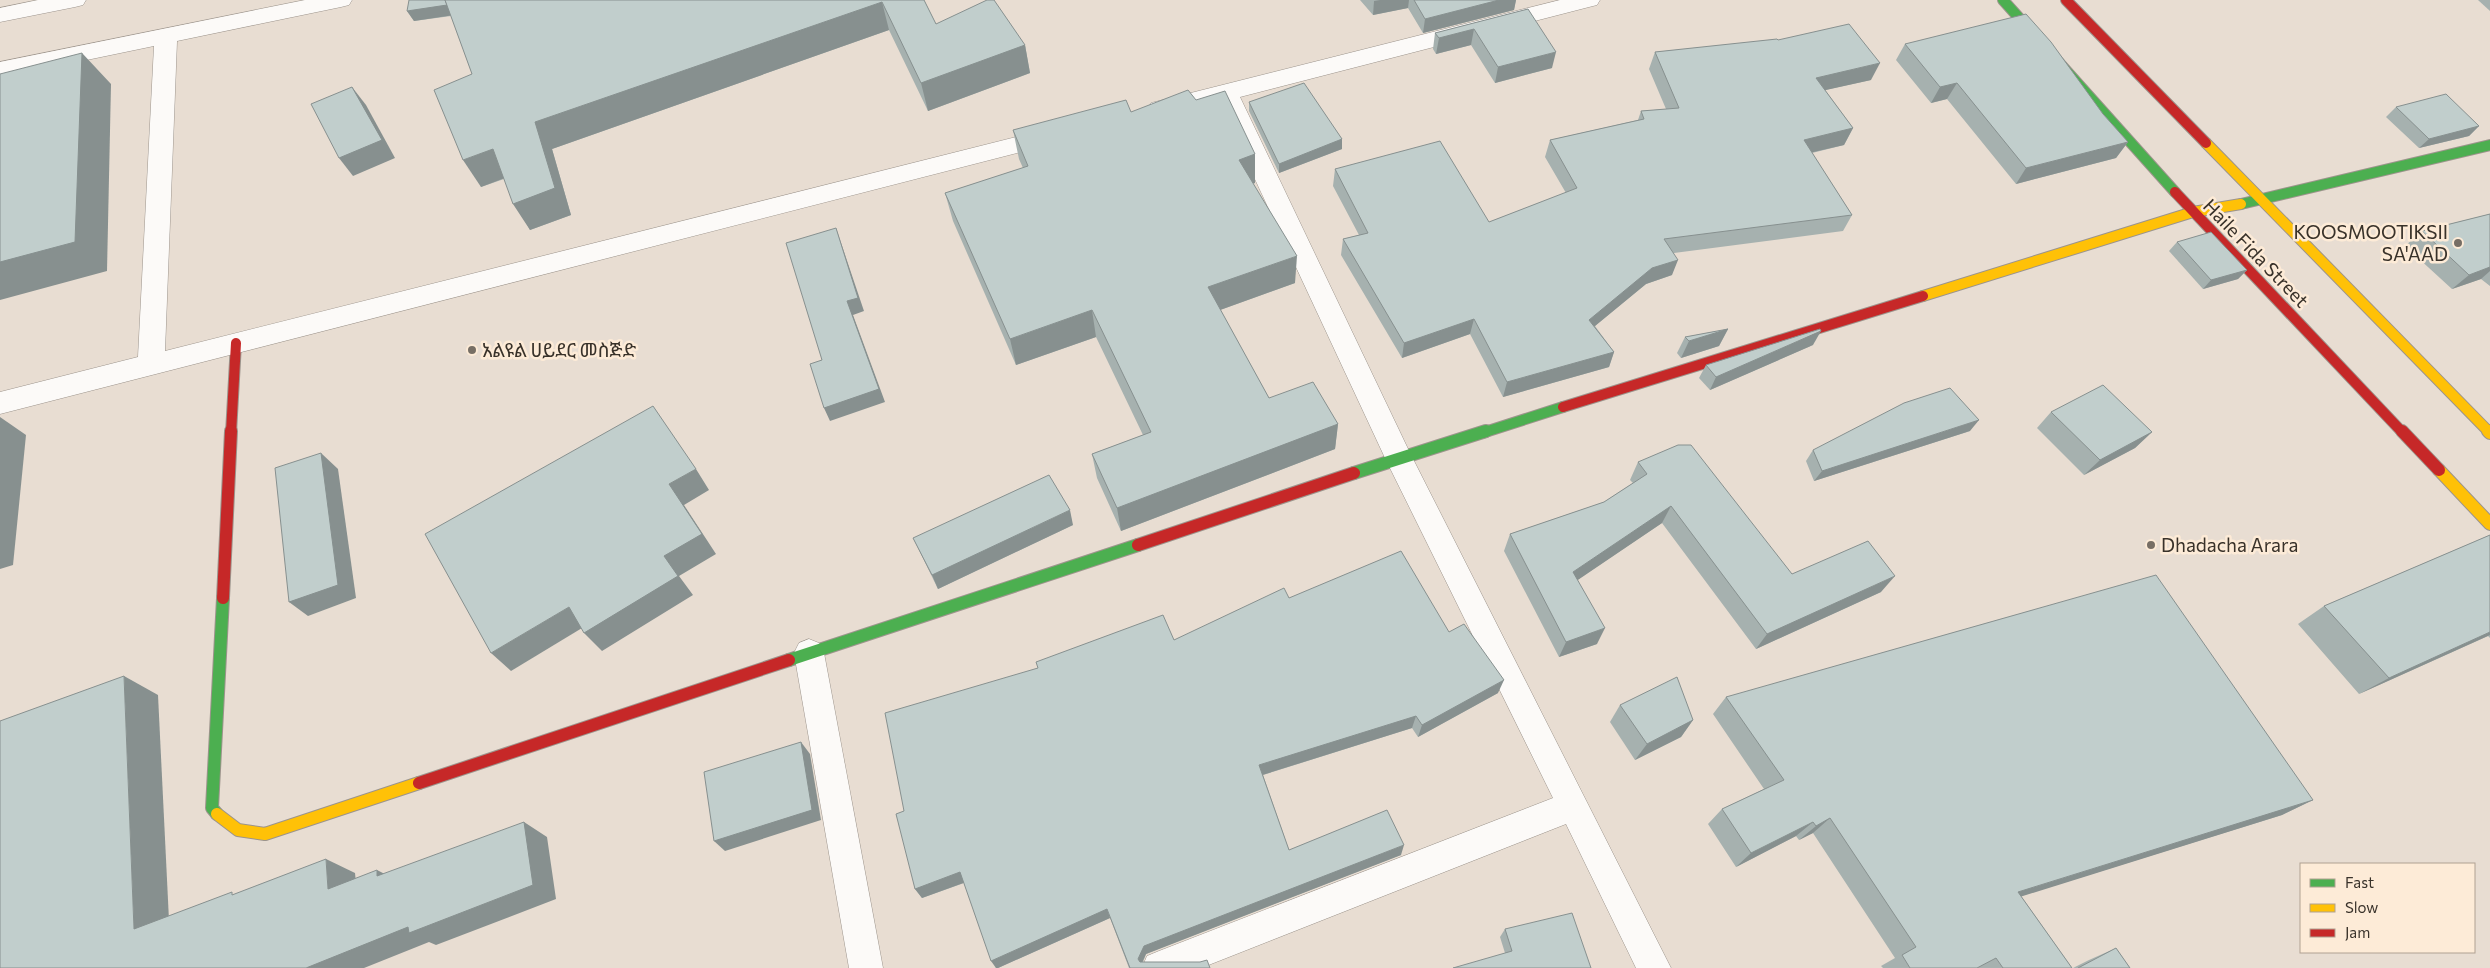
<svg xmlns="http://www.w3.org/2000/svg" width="2490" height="968" font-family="Commissioner,'Noto Sans Ethiopic',sans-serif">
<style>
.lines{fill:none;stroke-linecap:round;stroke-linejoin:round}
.street-casing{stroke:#9c948c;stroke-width:1}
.fast-far1-casing{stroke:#9c948c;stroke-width:12}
.fast-casing{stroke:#9c948c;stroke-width:14}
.slow-far1-casing{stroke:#9c948c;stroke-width:12}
.slow-casing{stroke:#9c948c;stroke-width:14}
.jam-far1-casing{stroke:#9c948c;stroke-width:12}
.jam-casing{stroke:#9c948c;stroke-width:14}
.street{fill:#fcfaf8;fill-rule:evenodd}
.fast-far1{stroke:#4caf50;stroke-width:10}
.fast{stroke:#4caf50;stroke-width:12}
.slow-far1{stroke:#ffc107;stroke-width:10}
.slow{stroke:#ffc107;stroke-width:12}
.jam-far1{stroke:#c62828;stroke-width:10}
.jam{stroke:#c62828;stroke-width:12}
.wall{fill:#a6b1af}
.shaded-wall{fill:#87908f}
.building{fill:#c1cecc;stroke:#87908f}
.poi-dot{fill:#766e65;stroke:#fdebd7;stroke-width:2}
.labels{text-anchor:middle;stroke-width:5;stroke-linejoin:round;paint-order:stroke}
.poi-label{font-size:19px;fill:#39322a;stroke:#fdebd7;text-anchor:start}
.street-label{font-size:19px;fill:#39322a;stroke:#fdebd7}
</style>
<rect width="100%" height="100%" fill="#e8ddd2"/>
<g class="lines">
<!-- street casing -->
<g class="street-casing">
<g id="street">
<path d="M38 0H86L83 5 75 7 0 22V8Z"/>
<path d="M305 0H352L349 5 341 7 177 41 165 351 1052 128 1060 130 1064 136 1060 142 1052 144 0 414V392L138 357 154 46 0 78V62Z"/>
<path d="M1560 0H1600L1597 5 1589 7 1240 97 1410 453 1671 968H1636L1566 824 1201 968H1142L1147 956 1159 951 1553 798 1385 458 1219 102 1159 117 1151 115 1148 109 1151 103 1159 101Z"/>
<path d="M809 639 819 643 824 653 883 968H849L794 653 799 643Z"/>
</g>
</g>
<!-- fast-far1 casing -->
<g class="fast-far1-casing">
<g id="fast-far1">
<path d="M2003 0 2175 192"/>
<path d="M2241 204 2490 145"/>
<path d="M1482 433 1563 407"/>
</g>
</g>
<!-- fast casing -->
<g class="fast-casing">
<g id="fast">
<path d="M1354 473 1486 431"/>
<path d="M789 660 1138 545"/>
<path d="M217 814 212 808 223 598"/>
</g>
</g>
<!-- slow-far1 casing -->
<g class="slow-far1-casing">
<g id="slow-far1">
<path d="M2206 143 2490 433"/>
<path d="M1923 296 2193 212 2241 204"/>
</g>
</g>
<!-- slow casing -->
<g class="slow-casing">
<g id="slow">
<path d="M2488 431 2490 433"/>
<path d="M2439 470 2490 524"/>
<path d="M217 814 238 830 265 834 419 783"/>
</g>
</g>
<!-- jam-far1 casing -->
<g class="jam-far1-casing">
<g id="jam-far1">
<path d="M2066 0 2206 143"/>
<path d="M2175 192 2403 433"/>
<path d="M1563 407 1923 296"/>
<path d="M231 433 236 343"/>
</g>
</g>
<!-- jam casing -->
<g class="jam-casing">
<g id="jam">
<path d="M2402 431 2439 470"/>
<path d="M1138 545 1354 473"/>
<path d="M223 598 231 431"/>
<path d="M419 783 789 660"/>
</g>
</g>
<!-- street -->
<use href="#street" class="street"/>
<!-- fast-far1 -->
<use href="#fast-far1" class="fast-far1"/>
<!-- fast -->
<use href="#fast" class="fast"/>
<!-- slow-far1 -->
<use href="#slow-far1" class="slow-far1"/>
<!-- slow -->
<use href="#slow" class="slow"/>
<!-- jam-far1 -->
<use href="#jam-far1" class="jam-far1"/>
<!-- jam -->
<use href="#jam" class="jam"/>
</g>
<!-- wall -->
<g class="wall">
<path d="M924 0 936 24 1025 45 1030 73 928 111 889 30 552 149 571 215 530 230 504 179 481 187 472 74 451 16 414 21 407 11Z"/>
<path d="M1360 0H1516L1514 10 1423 33 1408 8 1373 15Z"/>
<path d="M2478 0H2490V11Z"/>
<path d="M1528 9 1552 68 1495 83 1471 45 1436 54 1433 49 1435 33Z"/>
<path d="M1778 40 1871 80 1825 90 1853 128 1844 145 1812 153 1852 215 1843 231 1674 253 1672 275 1646 284 1595 326 1614 352 1609 367 1503 397 1470 334 1402 358 1341 255 1343 239 1359 235 1333 186 1335 169 1489 222 1566 193 1545 157 1550 140 1638 120 1641 111 1666 109 1649 69 1655 52Z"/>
<path d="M1905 44 2103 114 2128 142 2116 158 2016 184 1947 99 1931 103 1896 60Z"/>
<path d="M1196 100 1255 154V183H1253L1295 283 1220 310 1269 398 1338 424 1335 449 1121 531 1097 478 1092 454 1143 435 1096 337 1016 365 953 221 945 193 1023 168 1019 159 1013 130 1131 112Z"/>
<path d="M1249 102 1342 139V149L1279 173 1249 111Z"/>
<path d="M2396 107 2479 126 2469 136 2419 148 2386 117Z"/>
<path d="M2490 214V286L2481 279 2452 289 2405 246 2422 231Z"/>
<path d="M2177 242 2247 270 2238 279 2203 289 2169 251Z"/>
<path d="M1728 329 1719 346 1681 358 1677 353 1685 337Z"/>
<path d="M1813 345 1710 390 1699 378 1706 365Z"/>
<path d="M2051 412 2152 432 2135 448 2084 475 2037 428Z"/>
<path d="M1970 431 1814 481 1806 461 1813 450Z"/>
<path d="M1638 462 1792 574 1881 592 1756 649 1662 523 1577 580 1597 644 1559 657 1504 551 1510 534 1604 502 1633 483 1630 480Z"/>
<path d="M1073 525 938 589 913 538Z"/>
<path d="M2490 535V638L2488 636 2359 694 2298 624 2324 606Z"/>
<path d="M1289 598 1449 632 1498 693 1418 737 1412 728 1263 775 1289 850 1401 855 1146 954 1143 962 1210 968H1129L1110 918 998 968H996L964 883 922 898 915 889 904 811 1174 640Z"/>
<path d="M1726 697 2313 800 2282 815 2021 896 2072 968H1883L1881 966 1895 958 1813 833 1799 840 1796 836 1736 867 1708 824 1722 809 1764 789 1713 714Z"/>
<path d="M1620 705 1693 720 1681 737 1635 760 1610 722Z"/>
<path d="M1505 929 1591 968 1505 953 1500 937Z"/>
<path d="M2116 948 2130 968H2073L2089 960Z"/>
</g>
<!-- shaded-wall -->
<g class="shaded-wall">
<path d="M449 0 454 15 414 21 407 11Z"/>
<path d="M1380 0H1409L1408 8 1373 15 1374 1Z"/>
<path d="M1499 0H1516L1514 10 1423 33 1425 19Z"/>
<path d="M882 2 889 30 552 149 571 215 530 230 513 204 535 122Z"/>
<path d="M1474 29 1471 45 1436 54 1439 38Z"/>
<path d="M1025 45 1030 73 928 111 921 83Z"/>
<path d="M1556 52 1552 68 1495 83 1498 67Z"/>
<path d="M82 53 111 84 107 271 0 300V262Z"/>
<path d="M1880 63 1871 80 1808 94 1816 78Z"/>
<path d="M1957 83 1947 99 1931 103 1940 87Z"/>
<path d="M352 87 366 105 395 158 353 176 339 158Z"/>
<path d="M2479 126 2469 136 2419 148 2429 139Z"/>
<path d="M1853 128 1844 145 1796 156 1804 140Z"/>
<path d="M1342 139V149L1279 173V164Z"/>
<path d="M2128 142 2116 158 2016 184 2026 168Z"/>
<path d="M493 149 510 176 481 187 463 160Z"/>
<path d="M1255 154V183L1239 189V160Z"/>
<path d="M836 228 864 311 853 315 885 402 830 421 824 408Z"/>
<path d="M1297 256 1295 283 1209 314 1208 287Z"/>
<path d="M1678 260 1672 275 1646 284 1584 335 1589 320 1652 268Z"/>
<path d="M2490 267V271L2481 279 2452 289 2469 275Z"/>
<path d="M2247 270 2238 279 2203 289 2211 280Z"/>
<path d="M1092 310 1096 337 1016 365 1010 339Z"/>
<path d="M1474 319 1470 334 1402 358 1404 343Z"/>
<path d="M1728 329 1719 346 1681 358 1689 341Z"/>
<path d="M1821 331 1813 345 1710 390 1716 377Z"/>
<path d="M1614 352 1609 367 1503 397 1507 382Z"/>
<path d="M0 417 26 435 13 565 0 569Z"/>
<path d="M1979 420 1970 431 1814 481 1822 471Z"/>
<path d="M1338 424 1335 449 1121 531 1117 508Z"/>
<path d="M2152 432 2135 448 2084 475 2100 460Z"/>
<path d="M321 453 338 469 356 598 308 616 289 602Z"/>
<path d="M696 469 709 490 684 505 716 554 679 576 693 595 602 651 584 633 669 484Z"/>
<path d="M1671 506 1662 523 1566 588 1573 572Z"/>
<path d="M1070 510 1073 525 938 589 932 575Z"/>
<path d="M1895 576 1881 592 1756 649 1767 634Z"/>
<path d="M569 607 587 625 511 671 491 653Z"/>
<path d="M1605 628 1597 644 1559 657 1566 642Z"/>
<path d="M2490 632V635L2359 694 2389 678Z"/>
<path d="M124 676 158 695 170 941 134 929Z"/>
<path d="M1504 680 1498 693 1418 737 1422 725Z"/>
<path d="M1416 716 1412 728 1259 776V765Z"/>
<path d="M1693 720 1681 737 1635 760 1647 744Z"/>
<path d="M801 742 810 754 821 820 725 851 714 841Z"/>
<path d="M2313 800 2282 815 1994 905 2018 892Z"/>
<path d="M1830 818 1813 833 1799 840 1816 826Z"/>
<path d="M524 822 547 837 556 899 436 945 429 942 364 968H306Z"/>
<path d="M1813 822 1796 836 1736 867 1751 853Z"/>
<path d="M1404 845 1401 855 1146 954 1140 967 1138 959 1144 946Z"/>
<path d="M326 859 355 873 358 903 328 889Z"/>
<path d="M377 870 404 884 377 876Z"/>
<path d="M960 872 966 882 922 898 915 889Z"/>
<path d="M1107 909 1110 918 998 968H996L991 961Z"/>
</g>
<!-- building -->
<g class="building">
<path d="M409 0H445L447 5 407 11Z"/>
<path d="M445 0H924L936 24 987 0H994L1025 45 921 83 882 2 535 122 555 188 513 204 493 149 463 160 434 90 472 74Z"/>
<path d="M1414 0H1499L1425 19Z"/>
<path d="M1528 9 1556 52 1498 67 1474 29 1439 38 1435 33Z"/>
<path d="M2026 14 2051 42 2103 114 2128 142 2026 168 1957 83 1940 87 1905 44Z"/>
<path d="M1849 24 1880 63 1816 78 1853 128 1804 140 1852 215 1664 239 1678 260 1652 268 1589 320 1614 352 1507 382 1474 319 1404 343 1343 239 1368 233 1335 169 1440 141 1489 222 1577 188 1550 140 1644 119 1641 111 1679 108 1655 52 1777 39 1778 40Z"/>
<path d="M82 53 75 242 0 262V74Z"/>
<path d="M1304 83 1342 139 1279 164 1249 102Z"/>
<path d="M352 87 382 140 339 158 311 104Z"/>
<path d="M1188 90 1196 100 1225 91 1255 154 1239 160 1297 256 1208 287 1269 398 1313 382 1338 424 1117 508 1092 454 1151 432 1092 310 1010 339 945 193 1028 166 1013 130 1126 100 1131 112Z"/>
<path d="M2446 94 2479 126 2429 139 2396 107Z"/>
<path d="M2490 214V267L2469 275 2422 231Z"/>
<path d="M836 228 858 298 847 301 879 389 824 408 810 364 822 360 786 243Z"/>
<path d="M2211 232 2247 270 2211 280 2177 242Z"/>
<path d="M1728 329 1689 341 1685 337Z"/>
<path d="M1820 329 1821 331 1716 377 1706 365Z"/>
<path d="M2103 385 2152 432 2100 460 2051 412Z"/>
<path d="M1950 388 1979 420 1822 471 1813 450 1904 403Z"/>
<path d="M653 406 696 469 669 484 702 534 664 556 678 576 584 633 569 607 491 653 425 534Z"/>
<path d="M1678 445H1691L1792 574 1868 541 1895 576 1767 634 1671 506 1573 572 1605 628 1566 642 1510 534 1604 502 1647 474 1638 462Z"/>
<path d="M321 453 338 585 289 602 275 468Z"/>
<path d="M1049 475 1070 510 932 575 913 538Z"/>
<path d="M2490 535V632L2389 678 2324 606Z"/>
<path d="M1401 551 1449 632 1464 624 1504 680 1422 725 1416 716 1259 765 1289 850 1387 810 1404 845 1144 946 1138 959 1140 962H1200L1207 960 1210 968H1130L1107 909 991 961 960 872 915 889 896 814 904 811 885 713 1038 668 1036 662 1163 615 1174 640 1284 588 1289 598Z"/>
<path d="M2156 575 2313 800 2018 892 2072 968H2003L1996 958 1977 968H1910L1902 955 1916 947 1830 818 1816 826 1813 822 1751 853 1722 809 1784 780 1726 697Z"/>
<path d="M124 676 134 929 232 892V895L326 859 328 889 377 870V876L524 822 533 885 409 933 408 927 306 968H0V721Z"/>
<path d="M1677 677 1693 720 1647 744 1620 705Z"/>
<path d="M801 742 812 810 714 841 704 772Z"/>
<path d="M1572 913 1591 968H1453L1512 951 1505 929Z"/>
<path d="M2116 948 2130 968H2078Z"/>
</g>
<!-- markers -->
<g class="poi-dot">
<circle cx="2458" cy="243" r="5"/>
<circle cx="472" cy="350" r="5"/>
<circle cx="2151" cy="545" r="5"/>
</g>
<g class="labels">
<!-- poi labels -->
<g class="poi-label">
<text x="2448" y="239" text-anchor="end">KOOSMOOTIKSII<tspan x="2448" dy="22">SA'AAD</tspan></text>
<text x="482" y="357">አልዩል ሀይደር መስጅድ</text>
<text x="2161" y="552">Dhadacha Arara</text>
</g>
<!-- street labels -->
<g class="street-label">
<text transform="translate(2256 253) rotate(46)" y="7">Haile Fida Street</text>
</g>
</g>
<!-- legend -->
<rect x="2300" y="863" width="175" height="90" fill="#fdebd7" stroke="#afa192"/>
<rect x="2310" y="879" width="25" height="8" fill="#4caf50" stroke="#afa192"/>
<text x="2345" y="888" font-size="15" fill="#39322a">Fast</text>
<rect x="2310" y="904" width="25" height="8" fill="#ffc107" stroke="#afa192"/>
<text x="2345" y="913" font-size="15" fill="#39322a">Slow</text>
<rect x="2310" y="929" width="25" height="8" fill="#c62828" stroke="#afa192"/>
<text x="2345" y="938" font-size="15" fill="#39322a">Jam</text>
</svg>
